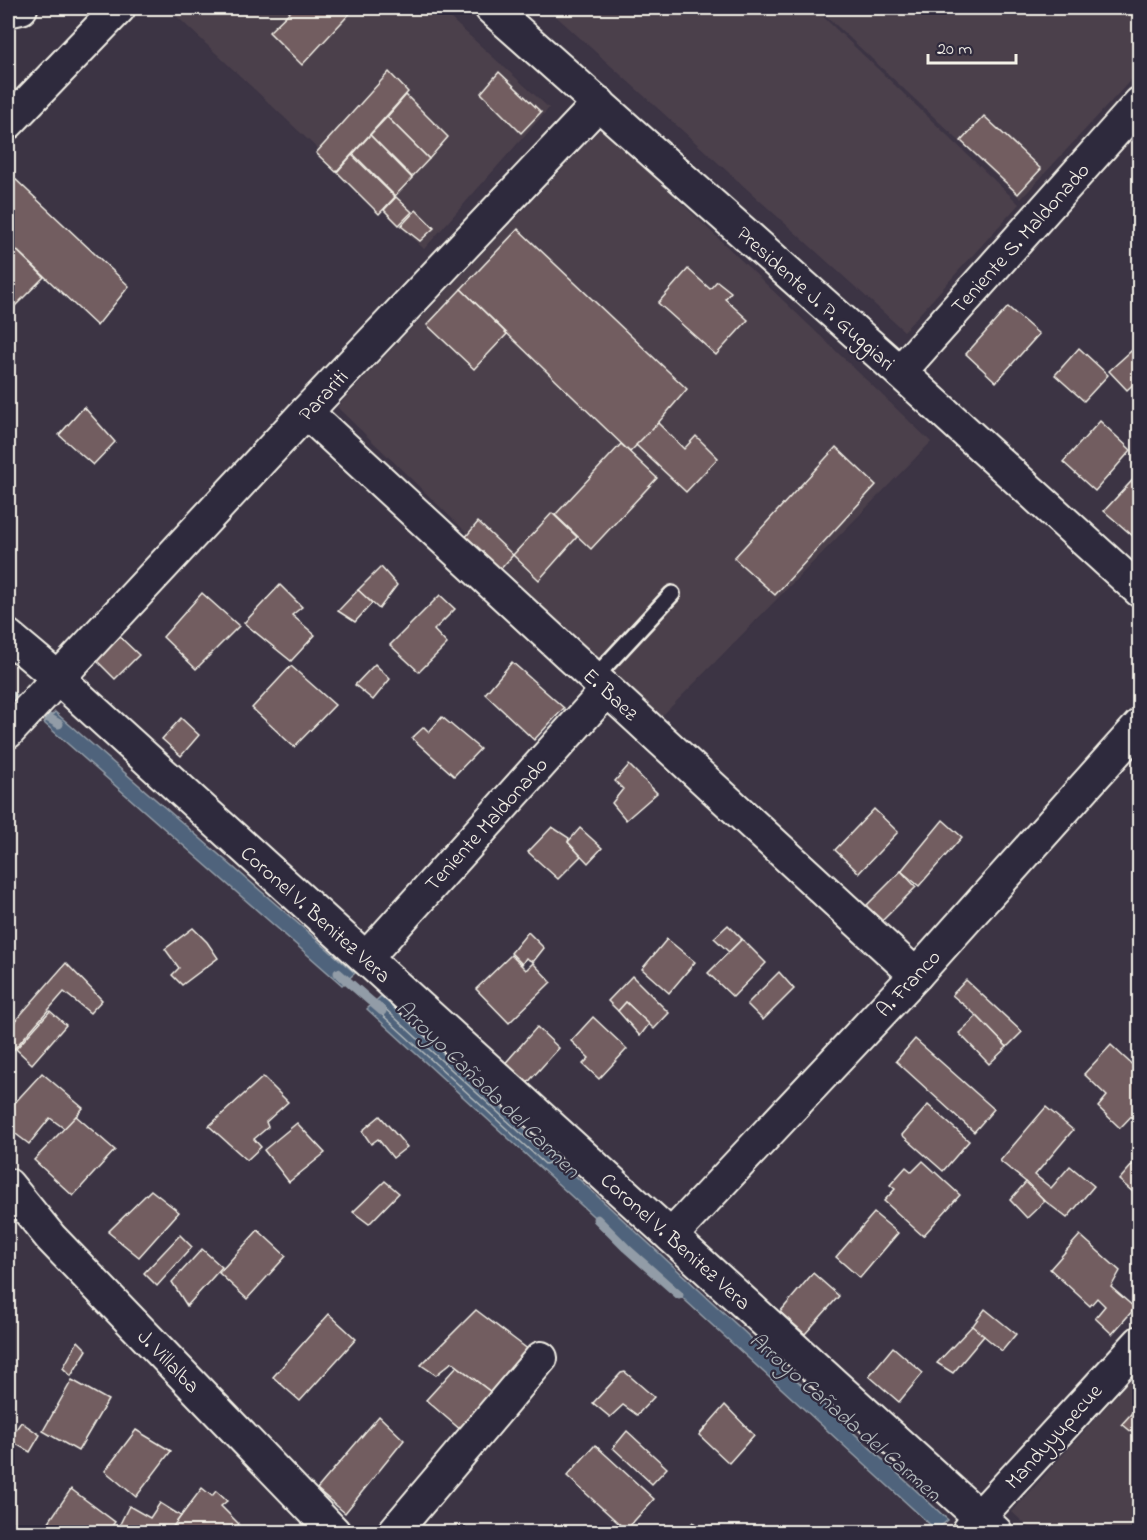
<svg xmlns="http://www.w3.org/2000/svg" width="1147" height="1540" font-family="'Indie Flower',sans-serif">
<style>
.built{fill:#4c404c}
.water{fill:#50647b;stroke:#929ca7;stroke-width:1.5}
.lines{fill:none;stroke-linecap:round;stroke-linejoin:round}
.shore{stroke:#b2b9bc;stroke-width:1.5}
.stream{stroke:#929ca7;stroke-width:9}
.building{fill:#725d60;stroke:#f4f1e8;stroke-width:1.5}
.lane-casing{stroke:#f4f1e8;stroke-width:20}
.street-casing{stroke:#f4f1e8;stroke-width:36}
.lane{stroke:#2f2a3d;stroke-width:15}
.street{stroke:#2f2a3d;stroke-width:32}
.labels{text-anchor:middle;stroke-width:4.5;stroke-linejoin:round;paint-order:stroke}
.street-label{font-size:21px;fill:#f4f1e8;stroke:#2f2a3d}
.water-label{font-size:22px;font-style:italic;fill:#b2b9bc;stroke:#2f2a3d}
</style>
<rect width="100%" height="100%" fill="#3c3444"/>
<filter id="ink" filterUnits="userSpaceOnUse"><feTurbulence type="fractalNoise" baseFrequency=".0167" numOctaves="2"/><feDisplacementMap in="SourceGraphic" scale="12" xChannelSelector="R" yChannelSelector="G"/><feConvolveMatrix kernelMatrix="1 2 1 2 8 2 1 2 1" color-interpolation-filters="sRGB"/></filter>
<g filter="url(#ink)">
<!-- built -->
<g class="built">
<path d="M168 8H439L549 108 424 249Z"/>
<path d="M547 8H814L1019 204 904 331Z"/>
<path d="M818 8H1139V71L1021 199Z"/>
<path d="M602 127 931 442 659 719 337 407Z"/>
<path d="M1139 1370V1532H1034L1012 1512Z"/>
</g>
<!-- water -->
<g class="water">
<path d="M55 712 355 973 342 985 44 723Z"/>
<path d="M381 996 948 1520 936 1530 367 1009Z"/>
</g>
<g class="lines">
<!-- shore -->
<path class="shore" d="M381 1005 549 1159V1163L545 1164 378 1011V1007Z"/>
<!-- stream -->
<g class="stream">
<path d="M8 694 59 724"/>
<path d="M338 973 382 1011"/>
<path d="M597 1219 626 1248 679 1295"/>
</g>
</g>
<!-- building -->
<g class="building">
<path d="M294 8H355L302 65 269 32Z"/>
<path d="M389 72 408 92 336 172 316 153Z"/>
<path d="M499 72 541 112 521 133 481 93Z"/>
<path d="M406 95 448 137 429 159 387 117Z"/>
<path d="M984 116 1041 169 1018 194 961 141Z"/>
<path d="M387 117 429 159 412 177 370 135Z"/>
<path d="M370 135 412 178 395 196 353 154Z"/>
<path d="M352 155 395 197 379 214 337 172Z"/>
<path d="M12 176 129 286 97 326 8 242V181Z"/>
<path d="M396 197 412 212 399 225 384 210Z"/>
<path d="M416 210 434 228 420 241 401 226Z"/>
<path d="M518 229 687 389 658 423 630 452 461 289Z"/>
<path d="M8 242 44 277 8 313Z"/>
<path d="M688 269 710 289 717 281 731 292 725 299 748 320 716 355 658 303Z"/>
<path d="M461 289 507 334 474 369 427 325Z"/>
<path d="M1008 307 1039 334 996 382 966 354Z"/>
<path d="M1140 343V378L1127 390 1109 371Z"/>
<path d="M1079 348 1108 375 1084 401 1055 375Z"/>
<path d="M84 407 115 442 93 465 59 435Z"/>
<path d="M1100 421 1131 450 1095 491 1063 462Z"/>
<path d="M658 423 684 449 696 436 718 458 686 492 636 445Z"/>
<path d="M621 444 657 478 591 549 555 515Z"/>
<path d="M836 447 876 485 775 595 734 558Z"/>
<path d="M1140 472V542L1104 511Z"/>
<path d="M552 513 577 537 539 580 513 555Z"/>
<path d="M478 522 513 555 498 572 464 539Z"/>
<path d="M381 567 397 585 379 609 358 590Z"/>
<path d="M280 585 302 607 292 615 315 635 291 661 244 623Z"/>
<path d="M358 590 372 603 355 622 338 611Z"/>
<path d="M202 593 239 626 196 669 163 637Z"/>
<path d="M440 595 455 609 434 630 447 644 419 672 390 645Z"/>
<path d="M119 636 139 655 115 679 96 660Z"/>
<path d="M512 662 564 708 534 740 485 694Z"/>
<path d="M375 664 390 679 373 700 355 685Z"/>
<path d="M291 666 335 705 294 747 252 708Z"/>
<path d="M442 717 480 749 454 776 412 738 424 727 429 732Z"/>
<path d="M181 718 199 735 181 756 162 739Z"/>
<path d="M629 765 657 793 626 820 612 803 623 789 615 781Z"/>
<path d="M874 809 898 832 859 873 835 850Z"/>
<path d="M943 820 962 837 919 886 901 871Z"/>
<path d="M552 827 569 838 568 842 581 856 558 879 528 852Z"/>
<path d="M580 828 602 848 588 863 568 842Z"/>
<path d="M901 871 916 887 877 926 862 910Z"/>
<path d="M728 925 742 939 729 952 714 938Z"/>
<path d="M193 928 207 942 218 958 182 985 172 975 179 968 165 949Z"/>
<path d="M528 932 544 948 533 962 526 958 522 964 511 953Z"/>
<path d="M667 939 695 962 669 993 642 969Z"/>
<path d="M742 939 766 963 733 997 708 973Z"/>
<path d="M511 955 526 970 533 963 551 982 509 1023 476 989Z"/>
<path d="M66 963 102 1000 90 1013 64 992 8 1056V1029Z"/>
<path d="M779 972 794 989 763 1020 747 1004Z"/>
<path d="M632 976 669 1013 654 1029 626 1002 618 1011 608 1001Z"/>
<path d="M966 980 1022 1032 1007 1047 977 1016 952 995Z"/>
<path d="M626 1002 649 1024 640 1036 618 1011Z"/>
<path d="M50 1011 66 1025 32 1064 16 1049Z"/>
<path d="M977 1016 1007 1047 989 1064 959 1033Z"/>
<path d="M593 1017 627 1049 599 1079 583 1064 589 1058 571 1041Z"/>
<path d="M537 1027 559 1048 522 1089 501 1068Z"/>
<path d="M915 1039 994 1109 974 1132 896 1061Z"/>
<path d="M1111 1045 1140 1072V1107L1120 1128 1098 1107 1107 1096 1084 1074Z"/>
<path d="M42 1073 83 1108 65 1129 50 1118 29 1144 8 1128V1110Z"/>
<path d="M263 1077 288 1102 266 1122 268 1127 254 1139 261 1147 247 1160 209 1126Z"/>
<path d="M928 1105 969 1141 943 1171 902 1135Z"/>
<path d="M1046 1107 1073 1130 1035 1175 1051 1188 1070 1166 1094 1186 1067 1218 1045 1201 1026 1182 1000 1161Z"/>
<path d="M76 1116 115 1150 73 1196 34 1160Z"/>
<path d="M380 1116 407 1147 393 1158 378 1139 371 1144 362 1131Z"/>
<path d="M297 1123 325 1153 289 1182 264 1150Z"/>
<path d="M1140 1156V1198L1119 1180Z"/>
<path d="M923 1161 960 1195 923 1236 884 1201 895 1189 890 1185 906 1167 912 1172Z"/>
<path d="M385 1181 399 1193 369 1224 353 1212Z"/>
<path d="M1026 1182 1045 1201 1027 1218 1010 1200Z"/>
<path d="M151 1190 179 1212 139 1257 108 1232Z"/>
<path d="M874 1213 898 1233 860 1278 836 1257Z"/>
<path d="M258 1230 286 1256 247 1299 219 1273Z"/>
<path d="M180 1235 192 1247 157 1286 144 1273Z"/>
<path d="M1080 1235 1120 1271 1111 1287 1135 1308 1112 1334 1095 1318 1105 1306 1097 1298 1090 1306 1050 1269Z"/>
<path d="M202 1249 222 1267 187 1306 172 1282Z"/>
<path d="M813 1273 839 1296 805 1334 780 1312Z"/>
<path d="M985 1309 1016 1334 1002 1351 984 1336 971 1328Z"/>
<path d="M476 1310 529 1350 492 1393 452 1362 436 1375 421 1365Z"/>
<path d="M329 1314 356 1339 300 1401 273 1377Z"/>
<path d="M972 1326 984 1336 953 1373 937 1363Z"/>
<path d="M78 1341 87 1350 71 1376 63 1368Z"/>
<path d="M893 1347 923 1373 899 1402 869 1376Z"/>
<path d="M457 1366 492 1393 462 1431 426 1400Z"/>
<path d="M625 1372 654 1397 637 1415 623 1405 610 1417 593 1403 621 1373Z"/>
<path d="M72 1380 108 1400 78 1451 43 1431Z"/>
<path d="M1140 1404V1439L1122 1424Z"/>
<path d="M725 1405 754 1435 729 1463 699 1435Z"/>
<path d="M379 1416 404 1440 345 1513 317 1489Z"/>
<path d="M21 1422 40 1435 30 1452 9 1440Z"/>
<path d="M136 1430 171 1451 136 1497 105 1471Z"/>
<path d="M627 1431 667 1468 652 1484 613 1448Z"/>
<path d="M595 1445 654 1499 626 1530 567 1476Z"/>
<path d="M202 1488 212 1496 216 1491 227 1501 221 1506 239 1524 233 1532H169Z"/>
<path d="M71 1489 115 1522 107 1532H42Z"/>
<path d="M160 1503 181 1516 169 1532H134L120 1524 129 1506 150 1518Z"/>
<path d="M693 1522 704 1532H684Z"/>
</g>
<g class="lines">
<!-- lane casing -->
<g class="lane-casing">
<path id="lane" d="M594 678 672 594"/>
</g>
<!-- street casing -->
<g class="street-casing">
<g id="street">
<path d="M491 8 900 372 1140 591"/>
<path d="M8 11 21 8"/>
<path d="M8 123 119 8"/>
<path d="M900 372 1140 103"/>
<path d="M306 412 916 975"/>
<path d="M8 636 58 678 996 1532"/>
<path d="M8 732 306 412 599 103"/>
<path d="M366 958 607 690"/>
<path d="M8 1185 51 1238 334 1532"/>
<path d="M671 1236 916 975 1140 725"/>
<path d="M394 1532 541 1358"/>
<path d="M968 1532 979 1517 1140 1342"/>
</g>
</g>
<!-- lane -->
<use href="#lane" class="lane"/>
<!-- street -->
<use href="#street" class="street"/>
</g>
</g>
<g class="labels">
<!-- street labels -->
<g class="street-label">
<text transform="translate(1020 238) rotate(-48)" y="7">Teniente S. Maldonado</text>
<text transform="translate(816 298) rotate(42)" y="7">Presidente J. P. Guggiari</text>
<text transform="translate(323 395) rotate(-47)" y="7">Parariti</text>
<text transform="translate(611 694) rotate(43)" y="7">E. Baez</text>
<text transform="translate(486 824) rotate(-48)" y="7">Teniente Maldonado</text>
<text transform="translate(316 914) rotate(42)" y="7">Coronel V. Benitez Vera</text>
<text transform="translate(908 983) rotate(-47)" y="7">A. Franco</text>
<text transform="translate(676 1241) rotate(42)" y="7">Coronel V. Benitez Vera</text>
<text transform="translate(169 1361) rotate(46)" y="7">J. Villalba</text>
<text transform="translate(1053 1436) rotate(-48)" y="7">Mandyyupecue</text>
</g>
<!-- water labels -->
<g class="water-label">
<text transform="translate(489 1088) rotate(44)" y="8">Arroyo Cañada del Carmen</text>
<text transform="translate(846 1416) rotate(41)" y="8">Arroyo Cañada del Carmen</text>
</g>
</g>
<!-- margin -->
<rect width="1147" height="1540" fill="none" stroke="#2f2a3d" stroke-width="30"/>
<rect x="15" y="15" width="1117" height="1510" fill="none" stroke="#f4f1e8" stroke-width="2" filter="url(#ink)"/>
<!-- scale -->
<path d="M928 54v9h88v-9" fill="none" stroke="#f4f1e8" stroke-width="3"/>
<text x="937" y="54" font-size="18" fill="#f4f1e8" stroke="#2f2a3d" stroke-width="4.5" paint-order="stroke">20 m</text>
</svg>
